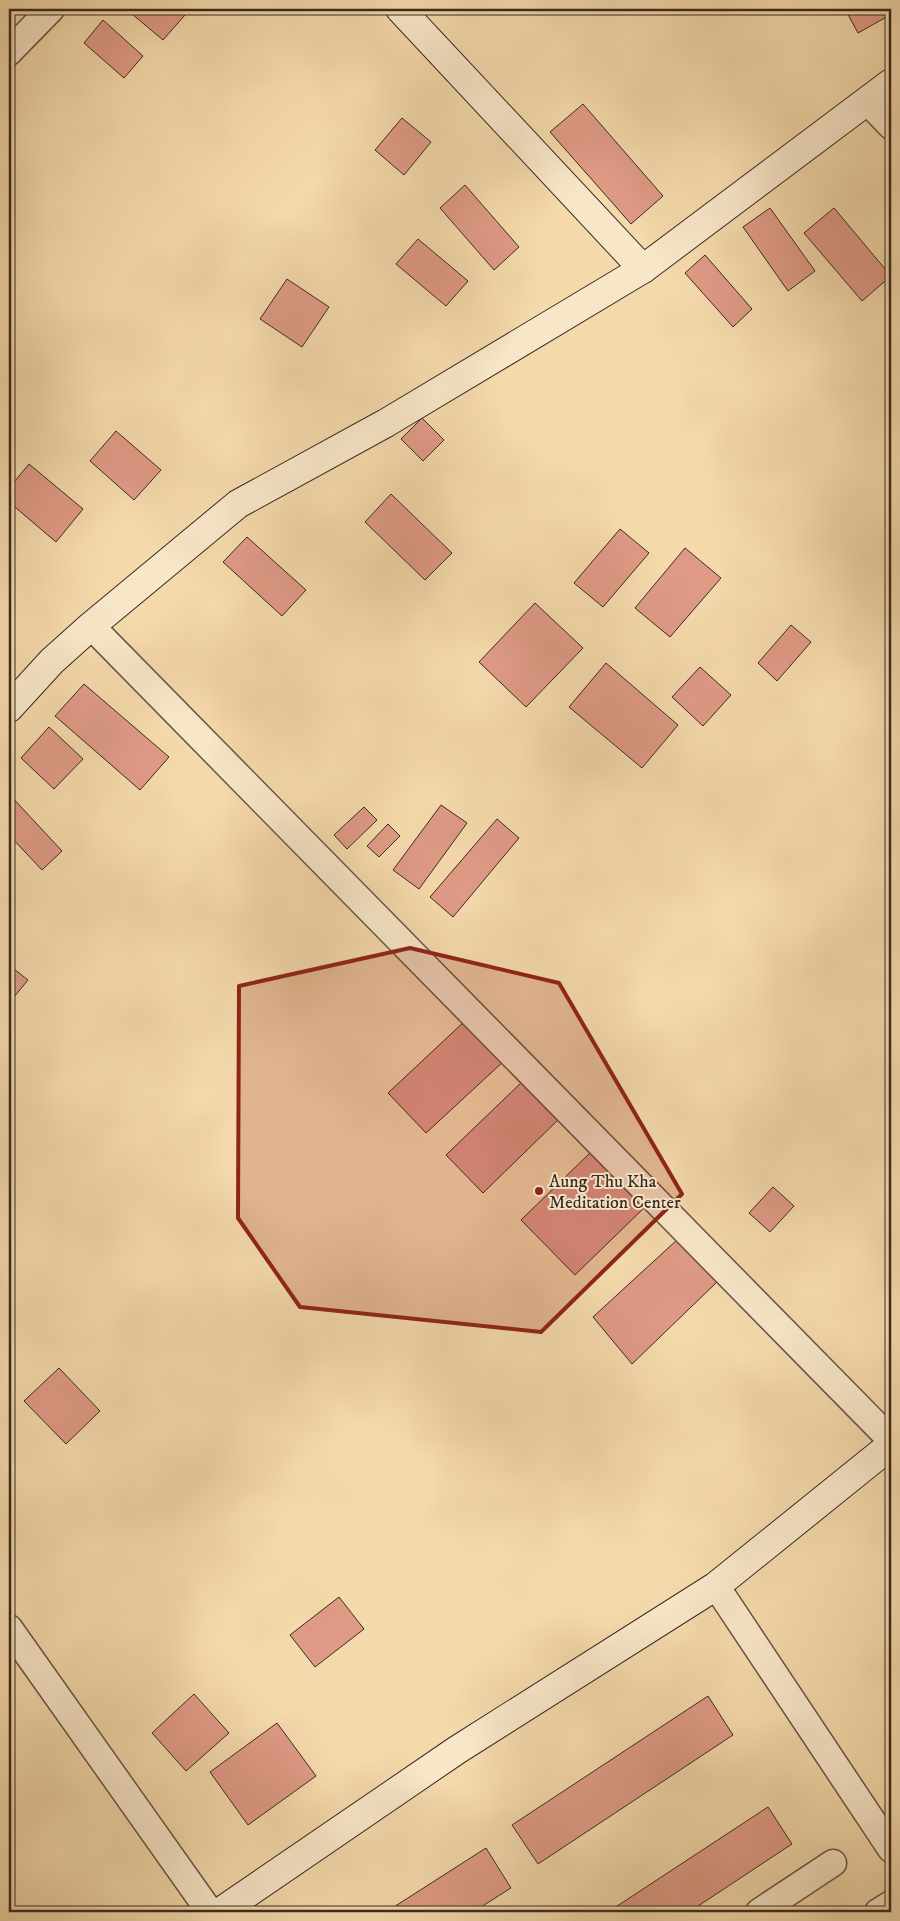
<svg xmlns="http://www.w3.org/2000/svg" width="900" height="1921" font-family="'IM FELL DW Pica',serif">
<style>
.building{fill:#df9a86;stroke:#382b23}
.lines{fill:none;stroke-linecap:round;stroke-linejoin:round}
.street-casing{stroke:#675645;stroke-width:29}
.secondary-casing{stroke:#382b23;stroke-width:30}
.street{stroke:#f8e6c8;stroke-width:26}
.secondary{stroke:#f8e6c8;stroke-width:28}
.marked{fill:#8f2418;fill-opacity:0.2;stroke:#8f2418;stroke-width:4;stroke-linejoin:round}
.poi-dot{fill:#8f2418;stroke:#f8e6c8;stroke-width:2}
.labels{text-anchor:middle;stroke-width:4;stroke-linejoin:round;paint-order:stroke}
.poi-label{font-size:18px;fill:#382b23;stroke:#f8e6c8;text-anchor:start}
</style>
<rect width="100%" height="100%" fill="#f4d9ab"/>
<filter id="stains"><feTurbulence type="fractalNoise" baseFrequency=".004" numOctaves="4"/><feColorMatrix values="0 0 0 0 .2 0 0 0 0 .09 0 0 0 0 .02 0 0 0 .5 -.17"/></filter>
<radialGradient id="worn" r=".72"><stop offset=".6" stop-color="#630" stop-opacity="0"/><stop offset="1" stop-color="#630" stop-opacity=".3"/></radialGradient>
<!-- building -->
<g class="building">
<path d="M126 9H178L185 15 163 40Z"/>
<path d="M845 9H886L890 15 858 33Z"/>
<path d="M103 20 143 56 124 78 84 43Z"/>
<path d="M583 104 663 196 631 224 550 132Z"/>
<path d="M402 118 431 142 404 175 375 150Z"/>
<path d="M465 185 519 247 494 270 440 208Z"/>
<path d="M770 208 815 271 788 291 743 227Z"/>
<path d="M834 208 891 276 862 301 804 233Z"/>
<path d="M418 239 468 281 446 306 396 264Z"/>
<path d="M705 255 752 309 733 327 685 273Z"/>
<path d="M287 279 329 307 302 347 260 319Z"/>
<path d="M422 418 444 440 423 461 401 439Z"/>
<path d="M116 431 161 470 134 500 90 461Z"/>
<path d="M29 464 83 509 56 542 9 502V488Z"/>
<path d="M391 494 452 553 425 580 365 522Z"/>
<path d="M620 529 649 553 603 607 574 583Z"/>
<path d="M247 537 306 590 282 616 223 562Z"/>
<path d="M685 548 721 578 670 637 635 608Z"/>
<path d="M535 603 583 648 526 707 479 662Z"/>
<path d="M791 625 811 642 777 681 758 663Z"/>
<path d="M606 663 678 725 642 768 569 707Z"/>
<path d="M700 667 731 695 703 726 672 697Z"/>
<path d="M84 684 169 757 140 790 55 716Z"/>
<path d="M49 727 83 759 54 789 21 758Z"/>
<path d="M9 794 62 851 42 870 9 835Z"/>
<path d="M441 805 467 823 419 889 393 870Z"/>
<path d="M364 807 377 820 347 849 334 835Z"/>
<path d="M497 819 519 838 453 917 430 897Z"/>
<path d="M388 824 400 836 379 857 367 846Z"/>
<path d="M9 965 28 980 9 1003Z"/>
<path d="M467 1019 505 1060 426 1133 388 1093Z"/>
<path d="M525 1079 561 1117 483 1193 446 1155Z"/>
<path d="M592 1151 646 1206 575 1275 521 1220Z"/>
<path d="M773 1187 794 1206 770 1232 749 1213Z"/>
<path d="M678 1239 718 1281 632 1364 593 1317Z"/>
<path d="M59 1368 100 1411 66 1444 24 1401Z"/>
<path d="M339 1597 364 1629 315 1667 290 1635Z"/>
<path d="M194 1694 229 1733 186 1771 152 1733Z"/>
<path d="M708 1696 733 1735 538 1864 512 1825Z"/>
<path d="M277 1723 316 1776 248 1825 210 1772Z"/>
<path d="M768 1807 792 1844 689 1912H608Z"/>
<path d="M486 1848 511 1888 473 1912H386Z"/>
</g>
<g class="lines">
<!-- street casing -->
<g class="street-casing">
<g id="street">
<path d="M9 52 51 9"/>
<path d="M868 102 891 126"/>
<path d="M91 626 891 1440"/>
<path d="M716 1586 891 1849"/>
<path d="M9 1628 210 1912"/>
<path d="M759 1912 833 1863"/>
<path d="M878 1912 891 1904"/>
</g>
</g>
<!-- secondary casing -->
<g class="secondary-casing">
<g id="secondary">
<path d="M400 9 643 269"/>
<path d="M9 708 52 661 91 626 238 504 386 423 643 269 891 83"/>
<path d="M220 1912 457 1750 716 1586 891 1445"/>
</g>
</g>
<!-- street -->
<use href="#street" class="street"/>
<!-- secondary -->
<use href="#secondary" class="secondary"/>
</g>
<!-- marked area -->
<path class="marked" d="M410 948 559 983 682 1194 541 1332 300 1307 238 1218 239 986Z"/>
<!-- markers -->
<circle class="poi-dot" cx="539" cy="1191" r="5"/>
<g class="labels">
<!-- poi labels -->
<g class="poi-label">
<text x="549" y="1187">Aung Thu Kha<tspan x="549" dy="21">Meditation Center</tspan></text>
</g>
</g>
<!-- margin -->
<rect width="900" height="1921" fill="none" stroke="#f4d9ab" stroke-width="30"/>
<rect x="10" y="10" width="880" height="1901" fill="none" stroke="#382b23" stroke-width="2.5"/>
<rect x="15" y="15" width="870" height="1891" fill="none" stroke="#382b23"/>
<rect width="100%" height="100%" filter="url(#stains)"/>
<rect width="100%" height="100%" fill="url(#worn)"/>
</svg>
